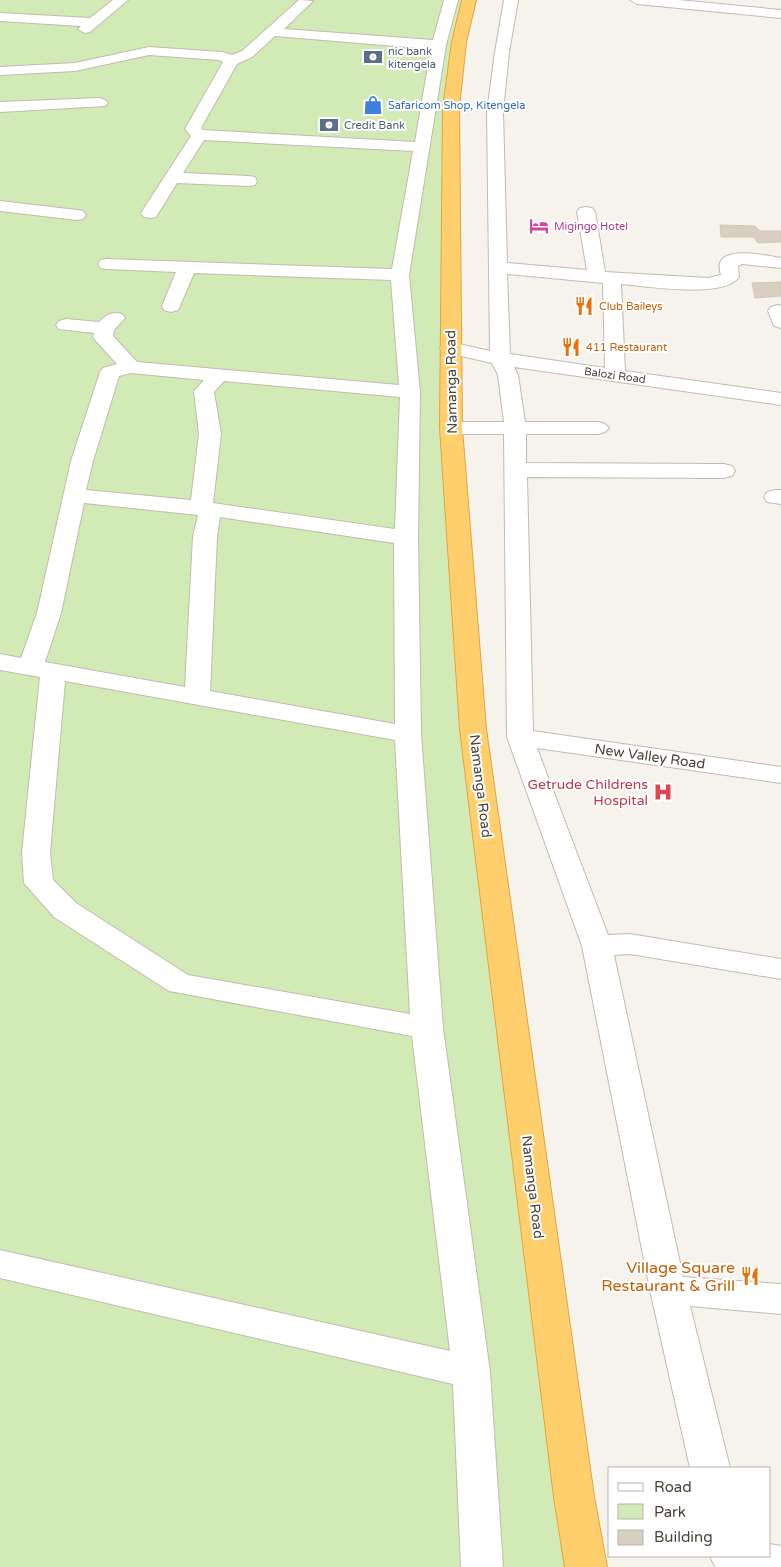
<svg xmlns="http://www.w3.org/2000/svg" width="781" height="1567" font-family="'Varela Round',sans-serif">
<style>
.green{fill:#d2eab5}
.building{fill:#d8cfc1;stroke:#d3c7b4}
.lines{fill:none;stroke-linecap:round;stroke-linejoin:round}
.minor-casing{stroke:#c2bbae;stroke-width:2}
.highway-casing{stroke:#e0a43c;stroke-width:2}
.minor{fill:#fff;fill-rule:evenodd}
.highway{fill:#ffcf6e;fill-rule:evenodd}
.labels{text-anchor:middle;stroke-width:4;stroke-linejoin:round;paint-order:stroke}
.far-service-label{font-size:11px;fill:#4e5e75;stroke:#fff;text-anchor:start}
.far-shop-label{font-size:11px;fill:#366cbe;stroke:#fff;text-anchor:start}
.far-hotel-label{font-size:11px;fill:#b23c85;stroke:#fff;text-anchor:start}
.far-food-label{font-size:11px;fill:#c56008;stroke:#fff;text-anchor:start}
.far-street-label{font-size:11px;fill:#4b4439;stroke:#fff}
.street-label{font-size:14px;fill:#4b4439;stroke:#fff}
.health-label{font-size:14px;fill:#be3a42;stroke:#fff;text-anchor:end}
.near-food-label{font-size:16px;fill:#c56008;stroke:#fff;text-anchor:end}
</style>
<rect width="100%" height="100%" fill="#f6f3ec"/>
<!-- green -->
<path class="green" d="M0 0H469L447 104 461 721 586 1567H0Z"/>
<!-- building -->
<g class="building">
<path d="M720 225 755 226 760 231H781V242L758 243 754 237H721Z"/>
<path d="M781 282V296L755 298 752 283Z"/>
</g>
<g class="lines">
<!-- minor casing -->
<g class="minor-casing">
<g id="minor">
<path d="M113 0H128L90 32 85 33 78 29 81 26 0 21V13L90 18Z"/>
<path d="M299 0 313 1 284 29 433 40 444 0H458L446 45 409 275 420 392 418 538 421 734 443 1028 490 1372 503 1567H461L453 1384 0 1278V1250L450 1351 412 1036 169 991 54 917 24 883 22 853 40 677 0 670V654L21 658 37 613 71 461 100 372 103 368 117 364 96 341 93 337 94 333 59 329 56 325 59 321 66 319 99 322C107 315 111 311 122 314L125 318 114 330 113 336 137 362 399 385 391 280 194 273 180 306 178 310 171 312 164 310 162 306 176 272 107 269 101 268 98 264 101 260 107 259 392 269 413 151 204 140 183 173 249 176 255 177 257 181 255 185 249 186 177 183 156 217 150 218 144 217 141 213 191 136 185 129 223 62 219 60 149 55 75 71 0 75V67L75 63 149 47 222 52 232 55 242 51ZM275 36 431 49 415 142 203 130 201 128 237 64 252 57ZM131 373 204 380 194 391 199 434 191 500 86 490 93 461 119 376ZM224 381 400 397 395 529 213 503 221 434 214 392ZM84 503 198 515 193 537 185 687 45 662 61 613ZM220 517 394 543 395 724 210 691 217 537ZM65 681 395 740 410 1014 188 975 76 903 53 880 50 853Z"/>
<path d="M504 0H518L509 52 503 112 507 263 587 270 577 212 580 208 586 207 592 208 595 212 605 272 708 278 721 275C720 272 719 266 720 263 726 246 769 256 781 258V268L742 264 738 266 739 277C724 299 646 286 621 284L625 371 781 393V405L514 367 518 375 525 422H598L605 424 609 428 605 432 598 434H526V463L724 464 732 466 735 471 732 476 724 478 527 477 533 731 781 767V783L537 748 608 935 630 934 781 959V979L630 954 614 955 683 1277 781 1284V1314L690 1306 730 1468H690L650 1290 582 946 507 737 504 434H451L444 432 440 428 444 424 451 422H504L498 375 492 363 443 352 440 348 443 344 450 342 490 351 487 112 495 52ZM507 274 603 283 605 368 510 354Z"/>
<path d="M630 0H679L781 10V18L637 4Z"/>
<path d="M100 98 105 100 108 103 105 106 0 112V102Z"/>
<path d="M0 201 77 210 83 211 86 215 83 219 77 220 0 211Z"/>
<path d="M778 305 781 306V328L774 326 768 311 771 307Z"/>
<path d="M775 490H781V504L767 502 764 497 767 492Z"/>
<path d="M770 1544 781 1546V1567H715L710 1556H770Z"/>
</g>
</g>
<!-- highway casing -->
<g class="highway-casing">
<path id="highway" d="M462 0H476L466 42 459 108 462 428 486 729 594 1497 607 1567H565L554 1497 460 729 440 428 443 108 452 42Z"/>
</g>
<!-- minor -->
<use href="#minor" class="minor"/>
<!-- highway -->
<use href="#highway" class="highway"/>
</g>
<!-- icons -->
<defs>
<g id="bank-bare" transform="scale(1.5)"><path d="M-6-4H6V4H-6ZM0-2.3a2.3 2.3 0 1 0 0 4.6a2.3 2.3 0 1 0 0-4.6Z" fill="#5c6f8a" stroke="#fff" stroke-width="2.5" paint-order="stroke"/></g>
<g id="shop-bare" transform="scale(1.5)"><path d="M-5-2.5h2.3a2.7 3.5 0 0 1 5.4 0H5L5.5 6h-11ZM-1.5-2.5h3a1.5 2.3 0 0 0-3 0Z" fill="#3f7fe0" stroke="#fff" stroke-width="2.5" paint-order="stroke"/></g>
<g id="hotel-bare" transform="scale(1.5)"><path d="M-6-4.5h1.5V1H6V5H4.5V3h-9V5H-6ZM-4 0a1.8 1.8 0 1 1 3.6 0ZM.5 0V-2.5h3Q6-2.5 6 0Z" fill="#d1479c" stroke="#fff" stroke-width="2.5" paint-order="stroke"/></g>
<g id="restaurant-bare" transform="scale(1.5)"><path d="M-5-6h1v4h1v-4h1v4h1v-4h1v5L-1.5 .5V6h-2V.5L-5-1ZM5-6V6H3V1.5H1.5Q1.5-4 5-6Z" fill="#e8710a" stroke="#fff" stroke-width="2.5" paint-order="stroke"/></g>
<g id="hospital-bare" transform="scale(1.5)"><path d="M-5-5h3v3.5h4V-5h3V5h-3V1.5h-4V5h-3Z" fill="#e0444e" stroke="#fff" stroke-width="2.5" paint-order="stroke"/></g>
</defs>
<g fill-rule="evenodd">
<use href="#bank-bare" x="373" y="57"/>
<use href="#shop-bare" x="373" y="105"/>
<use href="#bank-bare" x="329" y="125"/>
<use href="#hotel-bare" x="539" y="226"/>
<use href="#restaurant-bare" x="584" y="306"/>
<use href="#restaurant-bare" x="571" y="347"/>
<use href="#hospital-bare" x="663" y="792"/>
<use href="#restaurant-bare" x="750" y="1276"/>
</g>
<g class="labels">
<!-- far-service labels -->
<g class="far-service-label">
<text x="388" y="55">nic bank<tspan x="388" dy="13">kitengela</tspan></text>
<text x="344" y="129">Credit Bank</text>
</g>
<!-- far-shop labels -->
<g class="far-shop-label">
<text x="388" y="109">Safaricom Shop, Kitengela</text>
</g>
<!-- far-hotel labels -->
<g class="far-hotel-label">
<text x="554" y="230">Migingo Hotel</text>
</g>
<!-- far-food labels -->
<g class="far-food-label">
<text x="599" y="310">Club Baileys</text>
<text x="586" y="351">411 Restaurant</text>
</g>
<!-- far-street labels -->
<g class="far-street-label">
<text transform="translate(615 375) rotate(8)" y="4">Balozi Road</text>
</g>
<!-- street labels -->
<g class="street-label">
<text transform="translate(451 382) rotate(-91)" y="5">Namanga Road</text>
<text transform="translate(650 756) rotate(8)" y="5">New Valley Road</text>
<text transform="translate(481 786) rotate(83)" y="5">Namanga Road</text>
<text transform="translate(533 1187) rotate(83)" y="5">Namanga Road</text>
</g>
<!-- health labels -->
<g class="health-label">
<text x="648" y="789">Getrude Childrens<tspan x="648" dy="16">Hospital</tspan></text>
</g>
<!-- near-food labels -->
<g class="near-food-label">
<text x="735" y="1273">Village Square<tspan x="735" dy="18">Restaurant &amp; Grill</tspan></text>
</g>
</g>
<!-- legend -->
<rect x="608" y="1467" width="162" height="90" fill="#ffffff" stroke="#b7b4b0"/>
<rect x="618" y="1483" width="25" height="8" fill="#ffffff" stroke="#b7b4b0"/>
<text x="654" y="1492" font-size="15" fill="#4b4439">Road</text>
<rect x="618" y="1504" width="25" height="15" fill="#d2eab5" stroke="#b7b4b0"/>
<text x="654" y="1517" font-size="15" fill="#4b4439">Park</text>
<rect x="618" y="1530" width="25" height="15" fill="#d8cfc1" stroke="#b7b4b0"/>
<text x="654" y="1542" font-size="15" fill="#4b4439">Building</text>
</svg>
